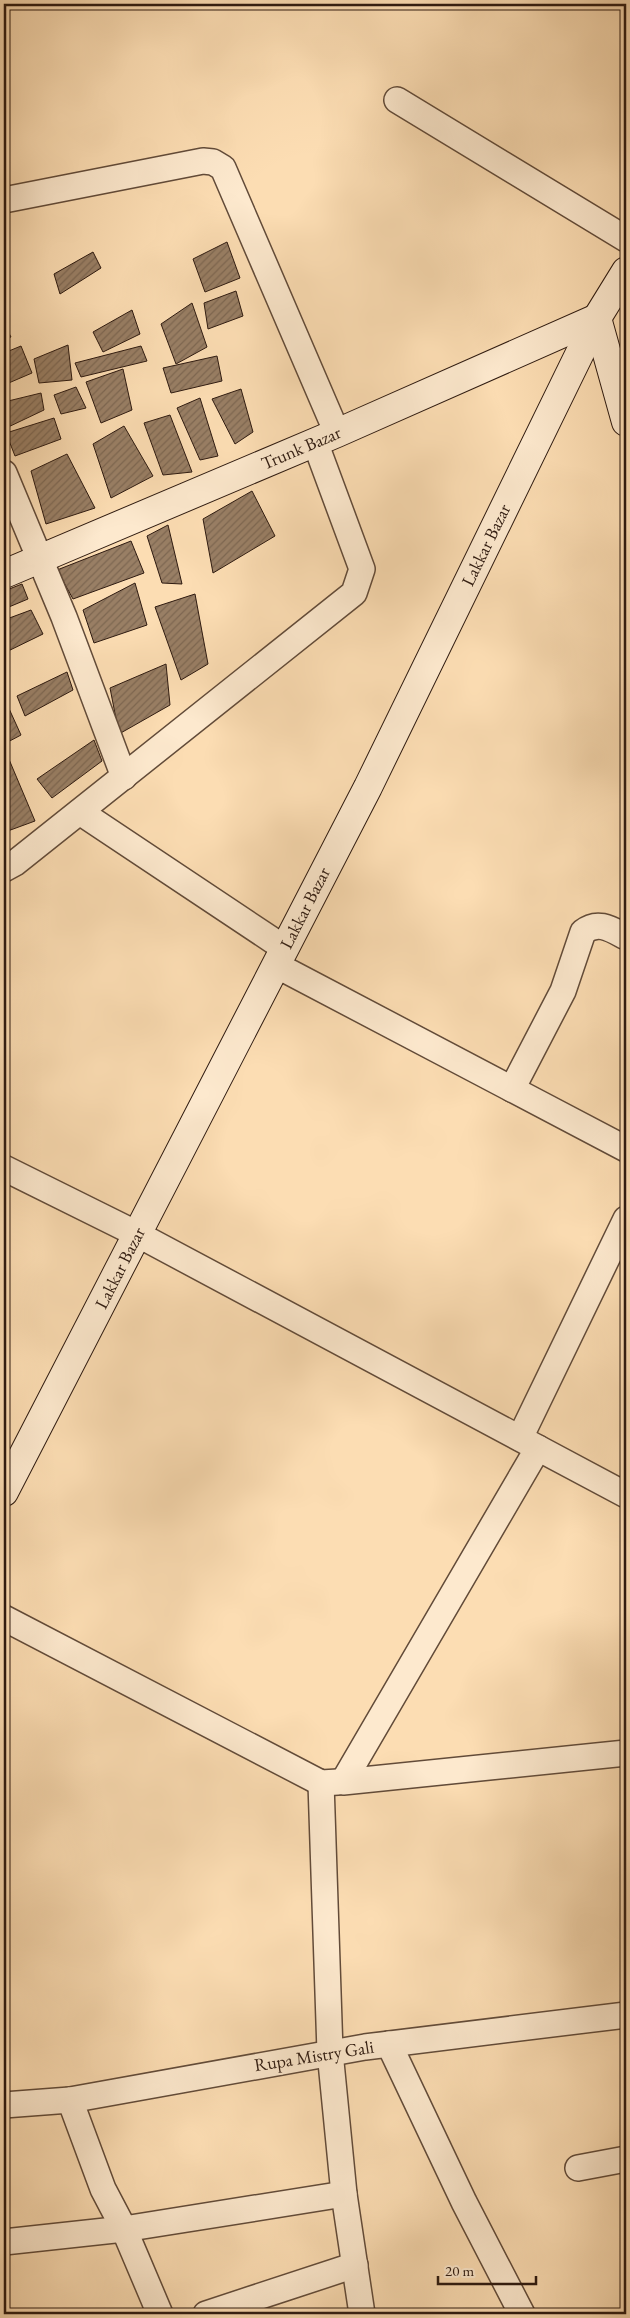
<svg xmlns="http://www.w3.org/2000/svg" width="630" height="2318" font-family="'EB Garamond',serif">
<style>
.building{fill:url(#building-hatch);stroke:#2e1a10}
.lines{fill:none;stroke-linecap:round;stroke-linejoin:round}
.street-casing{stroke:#624b39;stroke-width:28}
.secondary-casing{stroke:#2e1a10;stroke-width:30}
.street{stroke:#fde9ce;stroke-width:25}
.secondary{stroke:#fde9ce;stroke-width:28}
.labels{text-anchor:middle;stroke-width:4;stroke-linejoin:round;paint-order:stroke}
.street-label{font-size:18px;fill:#2e1a10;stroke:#fde9ce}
</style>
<defs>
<pattern id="building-hatch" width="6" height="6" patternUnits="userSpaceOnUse" patternTransform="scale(1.25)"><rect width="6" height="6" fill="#997f65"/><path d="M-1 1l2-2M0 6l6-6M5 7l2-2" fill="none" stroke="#7d6752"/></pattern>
</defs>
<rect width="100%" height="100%" fill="#fcddb3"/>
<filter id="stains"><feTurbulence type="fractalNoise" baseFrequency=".004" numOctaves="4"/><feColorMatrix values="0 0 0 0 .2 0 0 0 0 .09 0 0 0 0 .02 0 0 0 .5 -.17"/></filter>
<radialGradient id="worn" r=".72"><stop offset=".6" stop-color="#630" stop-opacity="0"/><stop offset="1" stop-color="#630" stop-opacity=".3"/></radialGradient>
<!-- building -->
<g class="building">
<path d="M227 242 240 278 205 292 193 259Z"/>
<path d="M93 252 101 268 60 294 54 274Z"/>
<path d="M236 291 243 316 208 329 204 303Z"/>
<path d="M192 303 207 347 176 364 161 324Z"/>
<path d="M132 310 140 334 103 352 93 332Z"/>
<path d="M4 324 11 337 4 339Z"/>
<path d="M68 345 72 380 39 383 34 359Z"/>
<path d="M21 346 32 373 4 385V353Z"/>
<path d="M141 346 147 361 81 377 75 363Z"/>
<path d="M217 356 222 381 171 393 163 368Z"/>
<path d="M123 369 132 410 101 423 86 382Z"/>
<path d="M76 387 86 408 61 414 54 395Z"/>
<path d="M241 389 253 432 235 444 212 399Z"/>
<path d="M41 393 44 410 4 429V402Z"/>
<path d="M200 398 218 456 200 460 177 408Z"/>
<path d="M170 415 192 472 163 475 144 423Z"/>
<path d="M54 418 61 439 15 456 6 433Z"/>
<path d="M124 426 153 476 111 498 93 444Z"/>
<path d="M67 454 95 508 46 524 31 471Z"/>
<path d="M252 491 275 536 213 573 203 519Z"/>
<path d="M168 525 182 584 162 583 147 536Z"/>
<path d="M131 541 144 573 73 599 57 570Z"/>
<path d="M135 583 147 625 94 643 83 610Z"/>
<path d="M22 584 28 599 4 609V591Z"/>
<path d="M195 594 208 664 181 680 155 607Z"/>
<path d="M31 610 43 634 4 653V620Z"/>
<path d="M166 664 170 705 119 734 110 688Z"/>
<path d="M67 672 73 690 25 716 17 696Z"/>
<path d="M6 702 21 735 4 744V703Z"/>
<path d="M94 740 102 761 52 798 37 779Z"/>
<path d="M8 757 35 821 5 832 4 759Z"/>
</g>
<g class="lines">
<!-- street casing -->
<g class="street-casing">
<g id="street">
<path d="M397 100 626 239"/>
<path d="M4 200 203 161 213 162 223 168 337 433"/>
<path d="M4 473 64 617 124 777"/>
<path d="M80 812 284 948"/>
<path d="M4 869 15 863 354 593 362 569 315 442"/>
<path d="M276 965 626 1149"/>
<path d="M512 1089 563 991 583 932C598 920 611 929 626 937"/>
<path d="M4 1168 137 1234 626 1495"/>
<path d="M520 1438 626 1219"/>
<path d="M538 1448 343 1782 626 1753"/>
<path d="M4 1618 321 1783 338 1782"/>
<path d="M321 1783 330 2052 344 2194 362 2314"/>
<path d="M389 2044 464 2202 522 2314"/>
<path d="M70 2100 103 2189 124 2229 160 2314"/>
<path d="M4 2105 70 2100 365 2047 626 2015"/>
<path d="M578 2168 626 2159"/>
<path d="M4 2242 124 2229 344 2194"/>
<path d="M206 2314 355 2265"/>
</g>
</g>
<!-- secondary casing -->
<g class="secondary-casing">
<g id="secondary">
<path d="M597 318 626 422"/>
<path d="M4 574 337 433 597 318"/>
<path d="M4 1492 368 787 597 318 626 271"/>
</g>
</g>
<!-- street -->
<use href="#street" class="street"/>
<!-- secondary -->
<use href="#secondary" class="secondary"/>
</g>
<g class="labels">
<!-- street labels -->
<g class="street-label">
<text transform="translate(301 448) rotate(-23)" y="6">Trunk Bazar</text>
<text transform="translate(486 545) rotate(-64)" y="6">Lakkar Bazar</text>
<text transform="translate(305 908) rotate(-63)" y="6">Lakkar Bazar</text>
<text transform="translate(120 1268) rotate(-63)" y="6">Lakkar Bazar</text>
<text transform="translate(314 2056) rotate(-9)" y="6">Rupa Mistry Gali</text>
</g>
</g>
<!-- margin -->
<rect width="630" height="2318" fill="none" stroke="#fcddb3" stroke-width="20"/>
<rect x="5" y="5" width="620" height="2308" fill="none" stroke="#2e1a10" stroke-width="2.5"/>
<rect x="10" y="10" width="610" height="2298" fill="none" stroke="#2e1a10"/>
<!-- scale -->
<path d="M438 2276v8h98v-8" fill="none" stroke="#2e1a10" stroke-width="2.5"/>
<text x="445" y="2276" font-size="15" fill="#2e1a10" stroke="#fde9ce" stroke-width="4" paint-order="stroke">20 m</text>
<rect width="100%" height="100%" filter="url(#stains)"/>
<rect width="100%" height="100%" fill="url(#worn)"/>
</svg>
